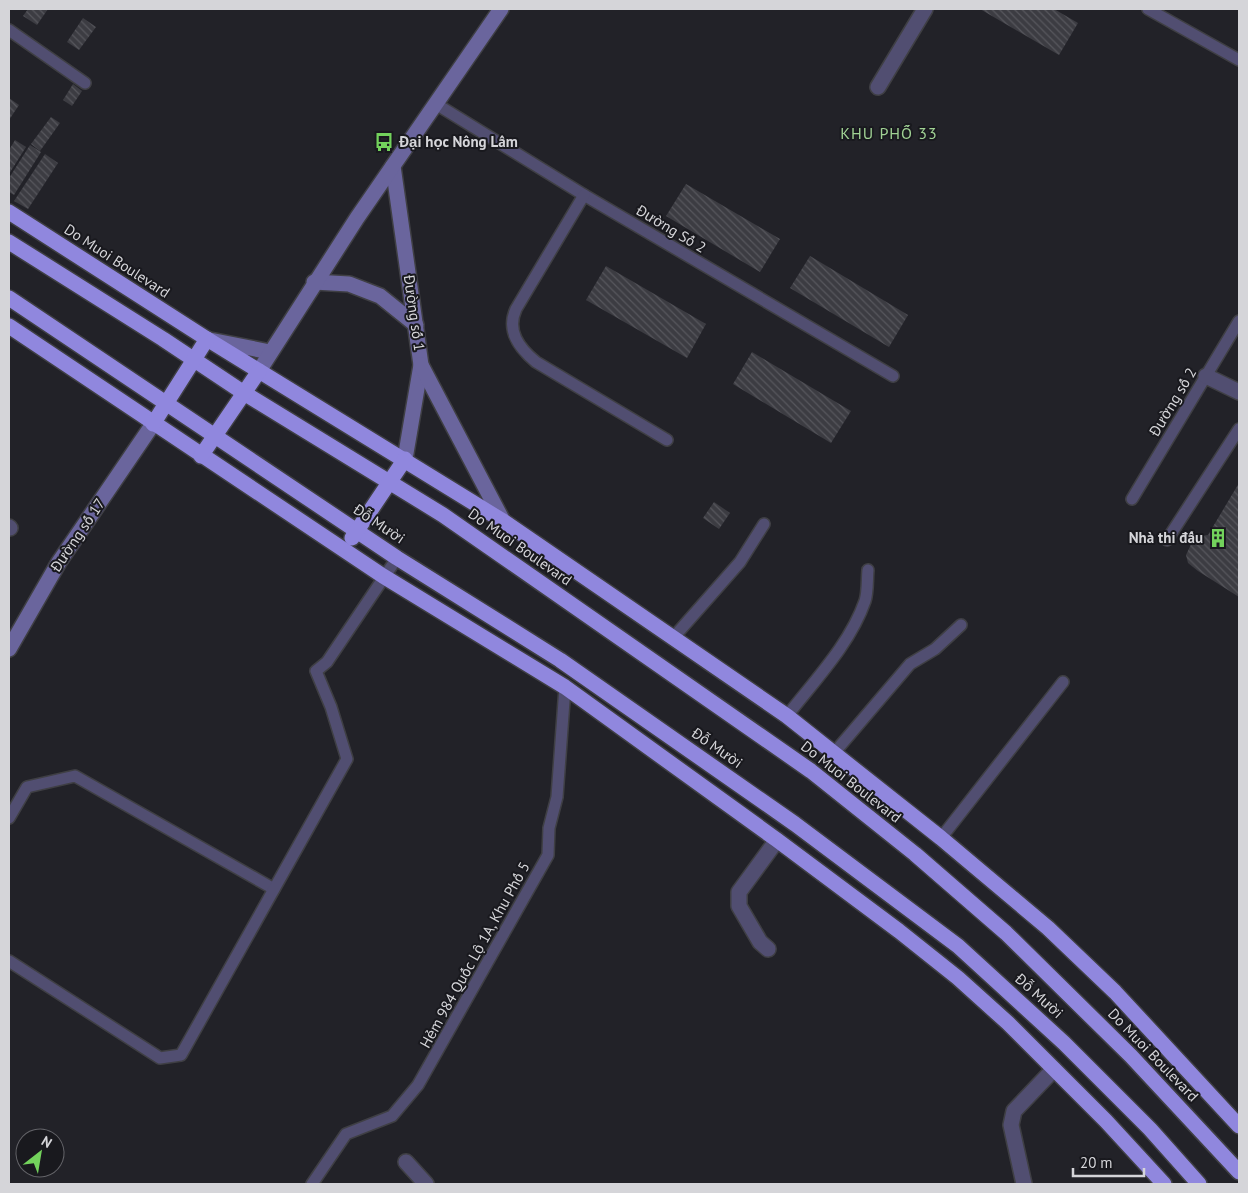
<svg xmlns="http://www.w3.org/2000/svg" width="1248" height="1193" font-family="'PT Sans',sans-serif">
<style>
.building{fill:url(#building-back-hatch)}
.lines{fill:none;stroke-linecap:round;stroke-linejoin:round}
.lane-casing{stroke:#3f3f44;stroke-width:14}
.street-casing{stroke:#3f3f44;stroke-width:18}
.secondary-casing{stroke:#3f3f44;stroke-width:18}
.highway-casing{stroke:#3f3f44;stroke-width:18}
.lane{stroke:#514e71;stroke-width:11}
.street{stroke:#514e71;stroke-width:15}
.secondary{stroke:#6a659d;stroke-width:15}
.highway{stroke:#9087de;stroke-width:15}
.labels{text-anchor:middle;stroke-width:4;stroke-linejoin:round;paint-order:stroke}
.poi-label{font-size:15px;font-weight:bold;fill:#d5d5d9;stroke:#19191e;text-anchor:start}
.street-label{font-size:15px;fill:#d5d5d9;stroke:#19191e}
.neighbourhood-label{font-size:16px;letter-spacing:1px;fill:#a0d294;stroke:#19191e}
</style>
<defs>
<pattern id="building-back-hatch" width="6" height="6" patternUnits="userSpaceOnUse" patternTransform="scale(1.25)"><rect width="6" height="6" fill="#3c3c42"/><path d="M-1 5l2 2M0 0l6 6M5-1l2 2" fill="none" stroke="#57575d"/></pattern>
</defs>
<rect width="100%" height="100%" fill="#222228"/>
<!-- building -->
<g class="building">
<path d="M28 9H48L37 25 23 16Z"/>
<path d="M980 9H1054L1078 23 1059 55Z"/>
<path d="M83 18 96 27 79 50 67 42Z"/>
<path d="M73 84 82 91 72 106 63 100Z"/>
<path d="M9 98 19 105 9 120Z"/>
<path d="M51 117 60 123 40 151 31 144Z"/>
<path d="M15 140 26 147 9 174V150Z"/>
<path d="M30 145 41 152 14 195 9 192V178Z"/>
<path d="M45 154 58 163 28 209 14 201Z"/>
<path d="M686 184 780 239 760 272 666 216Z"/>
<path d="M810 256 908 315 889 347 790 288Z"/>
<path d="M606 266 706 324 687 358 586 300Z"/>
<path d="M752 352 851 411 831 443 733 384Z"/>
<path d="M1239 483V597L1198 571 1188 563 1186 555 1193 540 1200 536 1208 535Z"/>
<path d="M714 502 730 513 719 529 703 518Z"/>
</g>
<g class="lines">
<!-- lane casing -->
<g class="lane-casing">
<g id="lane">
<path d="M1148 9 1239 60"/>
<path d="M9 30 85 83"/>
<path d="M436 104 584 195 893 376"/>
<path d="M584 195 516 309C506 331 519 348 536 362L667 440"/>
<path d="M1132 499 1239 321"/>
<path d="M1167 540 1239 429"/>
<path d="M673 638 740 562 764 524"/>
<path d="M787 716C815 680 850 644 865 601 868 592 867 579 868 570"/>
<path d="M834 753 910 664 935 649 961 625"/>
<path d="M9 818 27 787 75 776 274 889"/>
<path d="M941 838 1063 682"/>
<path d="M9 961 160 1058 181 1055 347 759 331 707 316 671 327 662 397 558"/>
<path d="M312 1184 346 1134 392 1116 418 1085 548 855 549 828 557 797 565 687"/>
</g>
</g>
<!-- street casing -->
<g class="street-casing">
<g id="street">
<path d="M878 87 925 9"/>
<path d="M1206 376 1239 392"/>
<path d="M9 527 10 528"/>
<path d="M768 949 760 942 739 906V892L777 840"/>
<path d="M406 1162 426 1184"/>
<path d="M1024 1184 1011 1125 1014 1111 1054 1069"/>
</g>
</g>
<!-- secondary casing -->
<g class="secondary-casing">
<g id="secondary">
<path d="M393 166 421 365 405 459"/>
<path d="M314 282 349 284 380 296 416 325"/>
<path d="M210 340 270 352"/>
<path d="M421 365 503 521"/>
<path d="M259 371 357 218 501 9"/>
<path d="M9 649 59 562 153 424"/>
</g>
</g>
<!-- highway casing -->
<g class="highway-casing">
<g id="highway">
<path d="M9 212 207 339 503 521 787 716 941 838 1048 928 1115 992 1239 1126"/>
<path d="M9 242 163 339 244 393 443 515 811 771 915 854 1006 933 1131 1056 1239 1172"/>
<path d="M9 298 397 558 560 660 795 824 958 946 1064 1043 1150 1129 1199 1184"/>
<path d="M9 326 383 576 565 687 777 840 899 931 958 978 1008 1023 1106 1121 1164 1184"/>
<path d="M153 424 207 339"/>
<path d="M201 456 259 371"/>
<path d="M352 538 405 459"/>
</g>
</g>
<!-- lane -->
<use href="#lane" class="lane"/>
<!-- street -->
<use href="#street" class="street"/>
<!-- secondary -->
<use href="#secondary" class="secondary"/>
<!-- highway -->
<use href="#highway" class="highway"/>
</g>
<!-- icons -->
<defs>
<g id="bus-bare" transform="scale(1.5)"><path d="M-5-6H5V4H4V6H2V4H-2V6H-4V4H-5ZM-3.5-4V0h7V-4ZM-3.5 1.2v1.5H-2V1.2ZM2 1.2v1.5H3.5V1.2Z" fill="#73d25c" stroke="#19191e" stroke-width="2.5" paint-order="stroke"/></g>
<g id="building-bare" transform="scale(1.5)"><path d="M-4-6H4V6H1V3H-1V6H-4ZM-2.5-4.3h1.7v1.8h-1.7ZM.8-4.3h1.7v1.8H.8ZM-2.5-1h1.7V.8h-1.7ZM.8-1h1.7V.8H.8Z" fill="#73d25c" stroke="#19191e" stroke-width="2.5" paint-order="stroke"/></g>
</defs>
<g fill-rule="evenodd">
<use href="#bus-bare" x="384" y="142"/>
<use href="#building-bare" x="1218" y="538"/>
</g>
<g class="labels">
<!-- poi labels -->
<g class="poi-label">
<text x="399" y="147">Đại học Nông Lâm</text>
<text x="1203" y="543" text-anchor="end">Nhà thi đấu</text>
</g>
<!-- street labels -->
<g class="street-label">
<text transform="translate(671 229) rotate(31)" y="5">Đường Số 2</text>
<text transform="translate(117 261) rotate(33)" y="5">Do Muoi Boulevard</text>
<text transform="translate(414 313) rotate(82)" y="5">Đường số 1</text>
<text transform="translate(1173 402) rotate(-59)" y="5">Đường số 2</text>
<text transform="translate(379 524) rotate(34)" y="5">Đỗ Mười</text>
<text transform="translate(78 535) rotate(-56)" y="5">Đường số 17</text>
<text transform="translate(520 547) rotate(35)" y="5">Do Muoi Boulevard</text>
<text transform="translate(717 748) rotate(35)" y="5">Đỗ Mười</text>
<text transform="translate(851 782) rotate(38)" y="5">Do Muoi Boulevard</text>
<text transform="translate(475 955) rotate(-61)" y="5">Hẻm 984 Quốc Lộ 1A, Khu Phố 5</text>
<text transform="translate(1039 996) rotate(42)" y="5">Đỗ Mười</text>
<text transform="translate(1153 1055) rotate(46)" y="5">Do Muoi Boulevard</text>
</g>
<!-- neighbourhood labels -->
<g class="neighbourhood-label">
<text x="889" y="139">KHU PHỐ 33</text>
</g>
</g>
<!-- border -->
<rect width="1248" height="1193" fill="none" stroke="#d5d5d9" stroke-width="20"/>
<!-- north arrow -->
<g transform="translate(40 1153) rotate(31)"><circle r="24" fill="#19191e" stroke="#646469"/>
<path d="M0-4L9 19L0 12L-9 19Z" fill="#73d25c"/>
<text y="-8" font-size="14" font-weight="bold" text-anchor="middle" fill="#d5d5d9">N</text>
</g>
<!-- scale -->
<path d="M1073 1168v8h71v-8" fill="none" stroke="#d5d5d9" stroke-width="2.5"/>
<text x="1080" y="1168" font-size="15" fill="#d5d5d9" stroke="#19191e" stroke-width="4" paint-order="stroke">20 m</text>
</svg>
